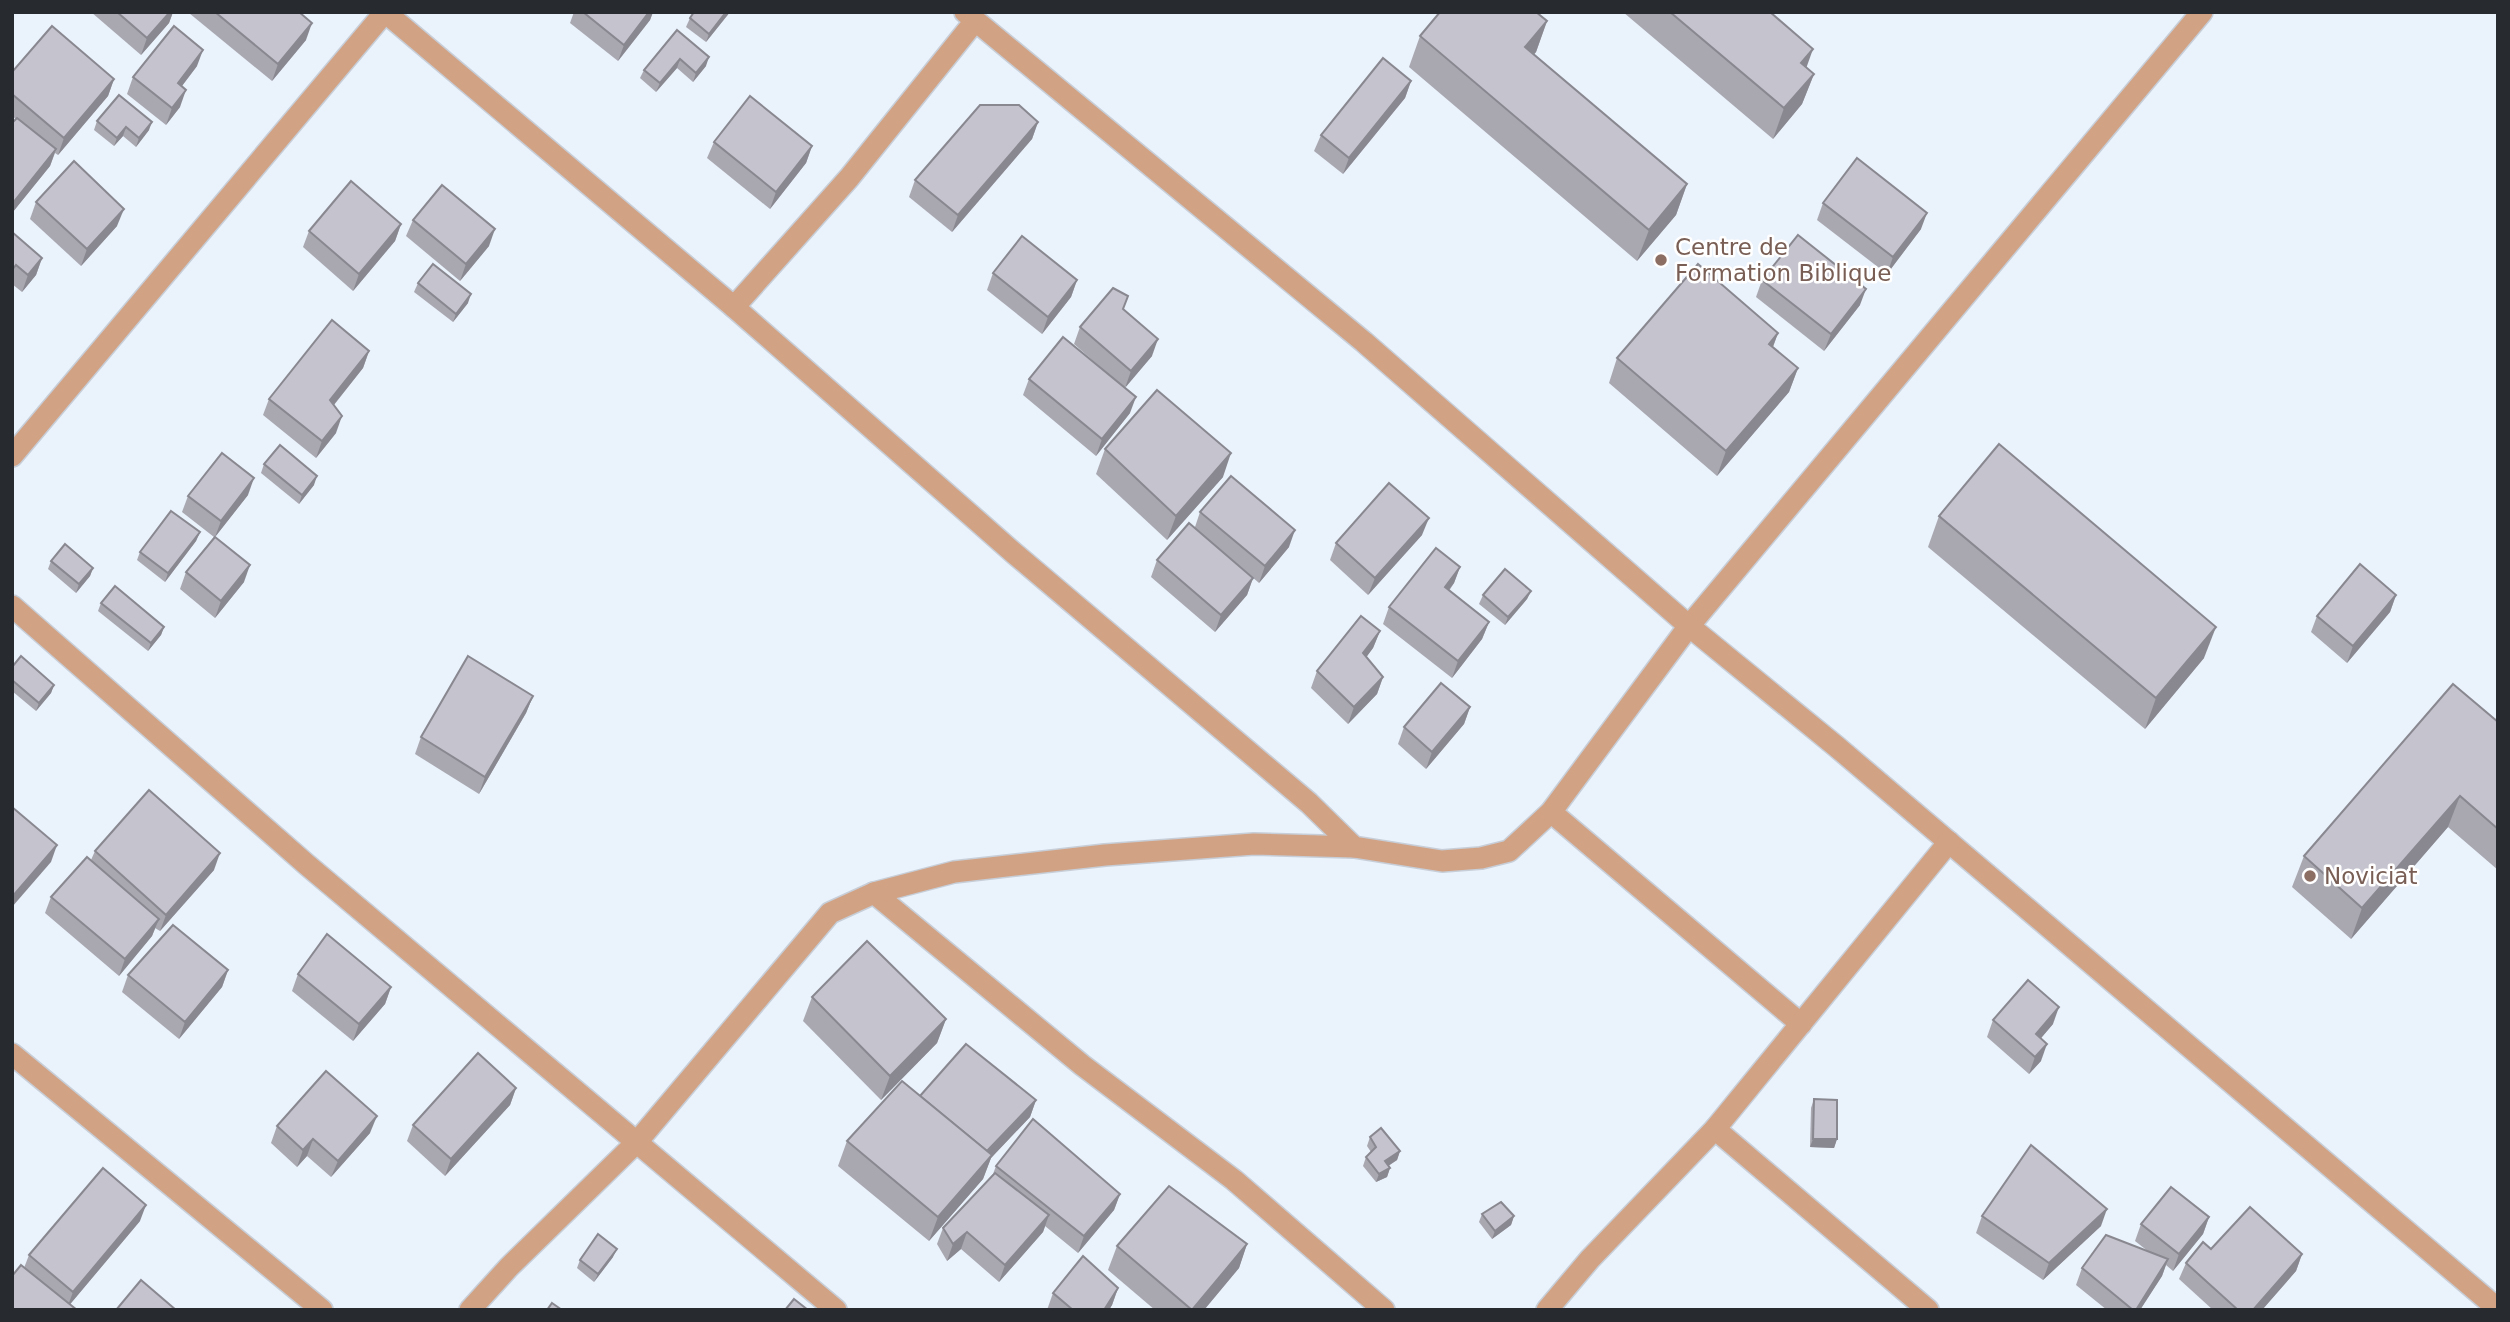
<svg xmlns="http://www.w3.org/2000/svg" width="2510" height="1322" font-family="'DejaVu Sans',sans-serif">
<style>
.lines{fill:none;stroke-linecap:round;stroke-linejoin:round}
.minor-casing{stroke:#c7ced7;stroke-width:24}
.minor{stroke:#d2a284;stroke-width:21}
.wall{fill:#a9a8b1}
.shaded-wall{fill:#898890}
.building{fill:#c4c3ce;stroke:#898890;stroke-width:2}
.education-dot{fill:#8d6e63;stroke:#fff;stroke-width:2.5}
.labels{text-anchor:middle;stroke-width:5;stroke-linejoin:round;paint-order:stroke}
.education-label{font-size:23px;fill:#785e54;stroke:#fff;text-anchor:start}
</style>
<rect width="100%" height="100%" fill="#eaf2fc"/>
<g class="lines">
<!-- minor casing -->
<g class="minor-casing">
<g id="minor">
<path d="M385 12 734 307 1015 554 1309 803 1354 847 1442 861 1481 858 1509 851 1551 812 1689 626 2202 12"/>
<path d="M965 12 1364 342 1689 626 1837 747 2498 1309"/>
<path d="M734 307 849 178 975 21"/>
<path d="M12 456 385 12"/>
<path d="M12 606 306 864 836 1310"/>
<path d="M1551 812 1801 1024"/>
<path d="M874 893 1082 1065 1234 1180 1384 1310"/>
<path d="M12 1054 322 1310"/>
<path d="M1715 1129 1928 1310"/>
<path d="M470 1310 509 1267 637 1142 830 913 874 893 954 872 1105 855 1254 844 1354 847"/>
<path d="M1547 1310 1590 1259 1715 1129 1949 842"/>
</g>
</g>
<!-- minor -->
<use href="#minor" class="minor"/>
</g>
<!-- wall -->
<g class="wall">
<path d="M91 12H173L169 23 141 55Z"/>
<path d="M299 12 306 40 272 81 189 13Z"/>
<path d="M574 12H653L650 20 618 61 570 23Z"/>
<path d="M694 12H730L706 42 686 27 690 18Z"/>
<path d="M1623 12H1770L1806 67 1814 74 1802 104 1773 139Z"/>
<path d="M1541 16 1547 21 1536 52 1534 54 1687 184 1676 215 1637 261 1409 67 1420 36Z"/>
<path d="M677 30 706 66 693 82 677 68 656 92 640 78 644 70Z"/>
<path d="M197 66 182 86 180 107 166 125 127 94 133 77Z"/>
<path d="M12 72 114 79 108 96 58 155 55 153 50 166 12 213V123L16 119 12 116Z"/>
<path d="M1411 81 1405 98 1343 174 1314 151 1321 135Z"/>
<path d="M97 121 149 130 136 147 123 136 114 146 94 130Z"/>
<path d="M1038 122 1032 139 952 232 909 197 915 180Z"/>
<path d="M714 142 812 146 806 163 770 209 707 158Z"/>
<path d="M36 202 117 226 81 266 30 219Z"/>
<path d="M1823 203 1921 229 1887 274 1817 220Z"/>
<path d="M413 220 489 246 460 281 406 236Z"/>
<path d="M401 224 395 241 353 291 303 247 309 231Z"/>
<path d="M12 232 42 258 36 275 22 292 12 284Z"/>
<path d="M993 273 1077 280 1071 297 1042 334 987 290Z"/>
<path d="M1762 280 1860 305 1824 351 1756 297Z"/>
<path d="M418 283 468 303 453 322 414 292Z"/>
<path d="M1124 309 1152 356 1125 387 1130 413 1096 456 1023 395 1029 379 1107 373 1074 344 1080 327Z"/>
<path d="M1778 333 1773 347 1798 368 1789 392 1717 476 1609 383 1617 358Z"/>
<path d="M369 351 363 368 334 405 336 433 316 458 263 415 269 399Z"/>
<path d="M1105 449 1223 477 1167 540 1096 474Z"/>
<path d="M264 464 314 485 299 504 261 473Z"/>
<path d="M248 495 215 537 244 582 215 618 180 589 186 572 214 537 182 512 188 496Z"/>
<path d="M1200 512 1289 547 1259 583 1234 561 1253 578 1247 595 1215 632 1151 577 1157 560 1195 527Z"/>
<path d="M1939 516 2204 658 2145 729 1928 547Z"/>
<path d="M200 532 196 541 165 582 137 560 140 552Z"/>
<path d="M1422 535 1368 595 1330 560 1336 543Z"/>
<path d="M51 561 93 568 90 576 76 593 48 569Z"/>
<path d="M1460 567 1454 583 1449 591 1489 622 1482 639 1452 678 1383 624 1389 607Z"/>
<path d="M1531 591 1527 599 1505 625 1479 604 1483 595Z"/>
<path d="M2396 595 2390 612 2347 663 2311 632 2317 616Z"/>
<path d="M101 603 164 627 161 635 148 651 98 611Z"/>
<path d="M1380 631 1373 648 1366 657 1383 677 1377 694 1348 724 1311 688 1317 671Z"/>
<path d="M12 667 54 685 51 693 36 711 12 691Z"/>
<path d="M533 696 526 713 479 794 415 754 421 737Z"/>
<path d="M1470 707 1464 724 1426 769 1398 744 1404 727Z"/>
<path d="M2498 722V870L2448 827 2351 939 2292 887 2304 856Z"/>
<path d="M95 851 214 870 160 931 155 928 152 936 119 976 45 913 51 897 91 860Z"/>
<path d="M228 970 222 987 179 1039 122 992 128 975Z"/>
<path d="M298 974 391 987 385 1004 353 1041 292 991Z"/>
<path d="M812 997 946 1019 937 1043 881 1100 803 1021Z"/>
<path d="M1993 1020 2053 1024 2041 1038V1061L2029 1074 1987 1037Z"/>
<path d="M516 1088 510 1105 445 1176 407 1141 413 1125Z"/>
<path d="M920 1096 1036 1100 1030 1117 991 1158 983 1179 929 1241 838 1166 847 1141Z"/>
<path d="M1814 1099 1837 1139 1834 1148 1810 1147 1811 1108Z"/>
<path d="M277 1126 370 1133 331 1177 307 1156 297 1167 271 1143Z"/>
<path d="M1370 1137 1400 1151 1397 1160 1388 1166 1390 1168 1387 1177 1376 1182 1363 1166 1366 1157 1371 1152 1367 1146Z"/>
<path d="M996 1166 1120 1194 1114 1210 1078 1253 1045 1226 1043 1232 999 1282 961 1249 947 1261 937 1244 943 1228 993 1174Z"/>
<path d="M1482 1214 1514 1216 1511 1225 1492 1239 1479 1222Z"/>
<path d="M1982 1216 2101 1226 2043 1280 1976 1233Z"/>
<path d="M2209 1217 2203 1234 2173 1271 2166 1265 2162 1276 2140 1310H2107L2076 1285 2082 1268 2149 1252 2135 1241 2141 1224Z"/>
<path d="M140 1221 70 1304 24 1268 29 1255Z"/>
<path d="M1247 1244 1239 1268 1204 1310H1155L1108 1270 1117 1246Z"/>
<path d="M2211 1249 2302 1254 2296 1271 2262 1310H2213L2179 1279 2186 1263Z"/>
<path d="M613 1257 594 1282 577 1268 580 1260Z"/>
<path d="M1118 1288 1112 1305 1109 1310H1047L1053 1293Z"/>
</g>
<!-- shaded-wall -->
<g class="shaded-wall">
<path d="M170 12H173L169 23 141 55 147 38Z"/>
<path d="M649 12H653L650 20 618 61 624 45Z"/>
<path d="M726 12H730L706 42 709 34Z"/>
<path d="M1547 21 1536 52 1514 78 1525 47Z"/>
<path d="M312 23 306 40 272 81 278 64Z"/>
<path d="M1813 49 1802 80 1801 63Z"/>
<path d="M203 50 197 66 172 99 178 83Z"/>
<path d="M709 57 706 66 693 82 696 73Z"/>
<path d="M680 59 677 68 656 92 660 83Z"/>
<path d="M1814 74 1802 104 1773 139 1784 108Z"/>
<path d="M114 79 108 96 58 155 64 138Z"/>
<path d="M1411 81 1405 98 1343 174 1349 158Z"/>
<path d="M186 90 180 107 166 125 172 108Z"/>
<path d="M152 122 149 130 136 147 139 138Z"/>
<path d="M1038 122 1032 139 952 232 958 215Z"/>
<path d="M126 127 123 136 114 146 117 138Z"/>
<path d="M812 146 806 163 770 209 776 192Z"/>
<path d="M56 149 50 166 12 213V204Z"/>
<path d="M1687 184 1676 215 1637 261 1649 230Z"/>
<path d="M124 209 117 226 81 266 87 249Z"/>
<path d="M1927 213 1921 229 1887 274 1893 257Z"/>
<path d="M401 224 395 241 353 291 359 274Z"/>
<path d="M495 229 489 246 460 281 466 264Z"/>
<path d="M42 258 36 275 22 292 28 275Z"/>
<path d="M1077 280 1071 297 1042 334 1048 317Z"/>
<path d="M1866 289 1860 305 1824 351 1831 334Z"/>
<path d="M471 294 468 303 453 322 456 314Z"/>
<path d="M1778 333 1769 357V344Z"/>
<path d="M1158 339 1152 356 1125 388 1131 371Z"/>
<path d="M369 351 363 368 324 417 330 400Z"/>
<path d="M1798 368 1789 392 1717 476 1726 451Z"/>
<path d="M1136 397 1130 413 1096 456 1102 439Z"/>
<path d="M342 416 336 433 316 458 322 441Z"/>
<path d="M1231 453 1223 477 1167 540 1176 516Z"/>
<path d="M317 476 314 485 299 504 302 495Z"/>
<path d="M254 478 248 495 215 537 221 521Z"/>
<path d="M1429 518 1422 535 1368 595 1375 578Z"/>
<path d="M1295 530 1289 547 1259 583 1265 566Z"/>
<path d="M200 532 196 541 165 582 168 573Z"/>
<path d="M250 565 244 582 215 618 221 601Z"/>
<path d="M1460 567 1454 583 1438 604 1445 587Z"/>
<path d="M93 568 90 576 76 593 79 584Z"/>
<path d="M1253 578 1247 595 1215 632 1221 615Z"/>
<path d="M1531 591 1527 599 1505 625 1508 617Z"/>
<path d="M2396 595 2390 612 2347 663 2353 646Z"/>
<path d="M1489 622 1482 639 1452 678 1458 661Z"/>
<path d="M164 627 161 635 148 651 151 643Z"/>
<path d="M2216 627 2204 658 2145 729 2156 698Z"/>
<path d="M1380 631 1373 648 1357 670 1363 653Z"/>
<path d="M1383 677 1377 694 1348 724 1354 707Z"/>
<path d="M54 685 51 693 36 711 39 703Z"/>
<path d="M533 696 526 713 479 794 485 777Z"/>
<path d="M1470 707 1464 724 1426 769 1432 752Z"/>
<path d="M2460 796 2448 827 2351 939 2362 908Z"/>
<path d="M57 845 51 862 12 907V897Z"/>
<path d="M220 853 214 870 160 931 166 915Z"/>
<path d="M159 919 152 936 119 976 125 959Z"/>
<path d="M228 970 222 987 179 1039 185 1022Z"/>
<path d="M391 987 385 1004 353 1041 359 1024Z"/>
<path d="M2059 1007 2053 1024 2030 1051 2036 1034Z"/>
<path d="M946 1019 937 1043 881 1100 890 1076Z"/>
<path d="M2047 1044 2041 1061 2029 1074 2035 1057Z"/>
<path d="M516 1088 510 1105 445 1176 451 1159Z"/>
<path d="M1036 1100 1030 1117 991 1158 983 1179 929 1241 938 1217 985 1154Z"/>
<path d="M377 1116 370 1133 331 1177 338 1161Z"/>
<path d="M313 1139 307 1156 297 1167 303 1150Z"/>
<path d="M1813 1139H1837L1834 1148 1810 1147Z"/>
<path d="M1400 1151 1397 1160 1382 1170 1385 1161Z"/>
<path d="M1390 1168 1387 1177 1376 1182 1379 1174Z"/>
<path d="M1120 1194 1114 1210 1078 1253 1084 1236Z"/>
<path d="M146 1205 140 1221 67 1308 73 1292Z"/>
<path d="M2107 1209 2101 1226 2043 1280 2049 1263Z"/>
<path d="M1049 1215 1043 1232 999 1282 1005 1265Z"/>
<path d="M1514 1216 1511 1225 1492 1239 1495 1231Z"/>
<path d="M2209 1217 2203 1234 2173 1271 2179 1254Z"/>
<path d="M967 1232 961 1249 947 1261 953 1244Z"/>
<path d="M1247 1244 1239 1268 1204 1310H1192Z"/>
<path d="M617 1249 613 1257 594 1282 598 1274Z"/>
<path d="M2302 1254 2296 1271 2262 1310H2253Z"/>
<path d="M2168 1259 2162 1276 2140 1310H2136Z"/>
<path d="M1118 1288 1112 1305 1109 1310H1104Z"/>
</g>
<!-- building -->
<g class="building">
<path d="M117 12H170L147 38Z"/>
<path d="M215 12H299L312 23 278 64Z"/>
<path d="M583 12H649L624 45Z"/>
<path d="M694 12H726L709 34 690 18Z"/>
<path d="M1440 12H1536L1547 21 1525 47 1687 184 1649 230 1420 36Z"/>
<path d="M1670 12H1770L1813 49 1801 63 1814 74 1784 108Z"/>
<path d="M52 26 114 79 64 138 12 94V72Z"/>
<path d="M174 26 203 50 178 83 186 90 172 108 133 77Z"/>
<path d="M677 30 709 57 696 73 680 59 660 83 644 70Z"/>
<path d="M1383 58 1411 81 1349 158 1321 135Z"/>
<path d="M119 95 152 122 139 138 126 127 117 138 97 121Z"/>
<path d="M750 96 812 146 776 192 714 142Z"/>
<path d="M980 105H1019L1038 122 958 215 915 180Z"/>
<path d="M17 118 56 149 12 204V123Z"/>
<path d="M1857 158 1927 213 1893 257 1823 203Z"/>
<path d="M74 161 124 209 87 249 36 202Z"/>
<path d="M351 181 401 224 359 274 309 231Z"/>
<path d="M442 185 495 229 466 264 413 220Z"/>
<path d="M12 232 42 258 28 275 16 265 12 270Z"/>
<path d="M1798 235 1866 289 1831 334 1762 280Z"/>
<path d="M1022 236 1077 280 1048 317 993 273Z"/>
<path d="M433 264 471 294 456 314 418 283Z"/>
<path d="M1698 264 1778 333 1769 344 1798 368 1726 451 1617 358Z"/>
<path d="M1113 288 1128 296 1123 309 1158 339 1131 371 1080 327Z"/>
<path d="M332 320 369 351 330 400 342 416 322 441 269 399Z"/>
<path d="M1063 337 1136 397 1102 439 1029 379Z"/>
<path d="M1157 390 1231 453 1176 516 1105 449Z"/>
<path d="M1999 444 2216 627 2156 698 1939 516Z"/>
<path d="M280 445 317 476 302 495 264 464Z"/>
<path d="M222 453 254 478 221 521 188 496Z"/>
<path d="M1231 476 1295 530 1265 566 1200 512Z"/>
<path d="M1389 483 1429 518 1375 578 1336 543Z"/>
<path d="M171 511 200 532 168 573 140 552Z"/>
<path d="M1189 523 1253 578 1221 615 1157 560Z"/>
<path d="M215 537 250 565 221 601 186 572Z"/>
<path d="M65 544 93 568 79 584 51 561Z"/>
<path d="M1436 548 1460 567 1445 587 1489 622 1458 661 1389 607Z"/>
<path d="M2360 564 2396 595 2353 646 2317 616Z"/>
<path d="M1505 569 1531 591 1508 617 1483 595Z"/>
<path d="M115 586 164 627 151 643 101 603Z"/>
<path d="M1361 616 1380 631 1363 653 1383 677 1354 707 1317 671Z"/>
<path d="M21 656 54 685 39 703 12 680V667Z"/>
<path d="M468 656 533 696 485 777 421 737Z"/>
<path d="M1441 683 1470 707 1432 752 1404 727Z"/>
<path d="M2453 684 2498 722V829L2460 796 2362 908 2304 856Z"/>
<path d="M149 790 220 853 166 915 95 851Z"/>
<path d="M12 807 57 845 12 897Z"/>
<path d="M87 857 159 919 125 959 51 897Z"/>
<path d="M173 925 228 970 185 1022 128 975Z"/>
<path d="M327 934 391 987 359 1024 298 974Z"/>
<path d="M867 941 946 1019 890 1076 812 997Z"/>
<path d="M2028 980 2059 1007 2036 1034 2047 1044 2035 1057 1993 1020Z"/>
<path d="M966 1044 1036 1100 987 1151 920 1096Z"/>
<path d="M478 1053 516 1088 451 1159 413 1125Z"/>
<path d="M326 1071 377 1116 338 1161 313 1139 303 1150 277 1126Z"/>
<path d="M902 1081 992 1155 938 1217 847 1141Z"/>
<path d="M1814 1099 1837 1100V1139H1813Z"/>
<path d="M1033 1119 1120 1194 1084 1236 996 1166Z"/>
<path d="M1381 1128 1400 1151 1385 1161 1390 1168 1379 1174 1366 1157 1376 1147 1370 1137Z"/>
<path d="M2031 1145 2107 1209 2049 1263 1982 1216Z"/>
<path d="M103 1168 146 1205 73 1292 29 1255Z"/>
<path d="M995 1173 1049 1215 1005 1265 967 1232 953 1244 943 1228Z"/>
<path d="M1169 1186 1247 1244 1192 1310 1117 1246Z"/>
<path d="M2171 1187 2209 1217 2179 1254 2141 1224Z"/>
<path d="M1501 1202 1514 1216 1495 1231 1482 1214Z"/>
<path d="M2250 1207 2302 1254 2253 1310H2238L2186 1263 2203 1242 2211 1249Z"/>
<path d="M598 1234 617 1249 598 1274 580 1260Z"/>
<path d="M2106 1235 2168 1259 2136 1310H2133L2082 1268Z"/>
<path d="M1083 1256 1118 1288 1104 1310H1073L1053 1293Z"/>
<path d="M21 1265 77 1310H12V1276Z"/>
<path d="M141 1280 176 1310H116Z"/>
<path d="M794 1299 808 1310H785Z"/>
<path d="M552 1303 562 1310H547Z"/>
</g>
<!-- markers -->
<g class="education-dot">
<circle cx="1661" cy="260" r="7"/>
<circle cx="2310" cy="876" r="7"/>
</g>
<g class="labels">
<!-- education labels -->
<g class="education-label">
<text x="1675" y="255">Centre de<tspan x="1675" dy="26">Formation Biblique</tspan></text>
<text x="2324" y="884">Noviciat</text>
</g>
</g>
<!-- border -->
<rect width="2510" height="1322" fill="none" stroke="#272a2e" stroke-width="28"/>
</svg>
